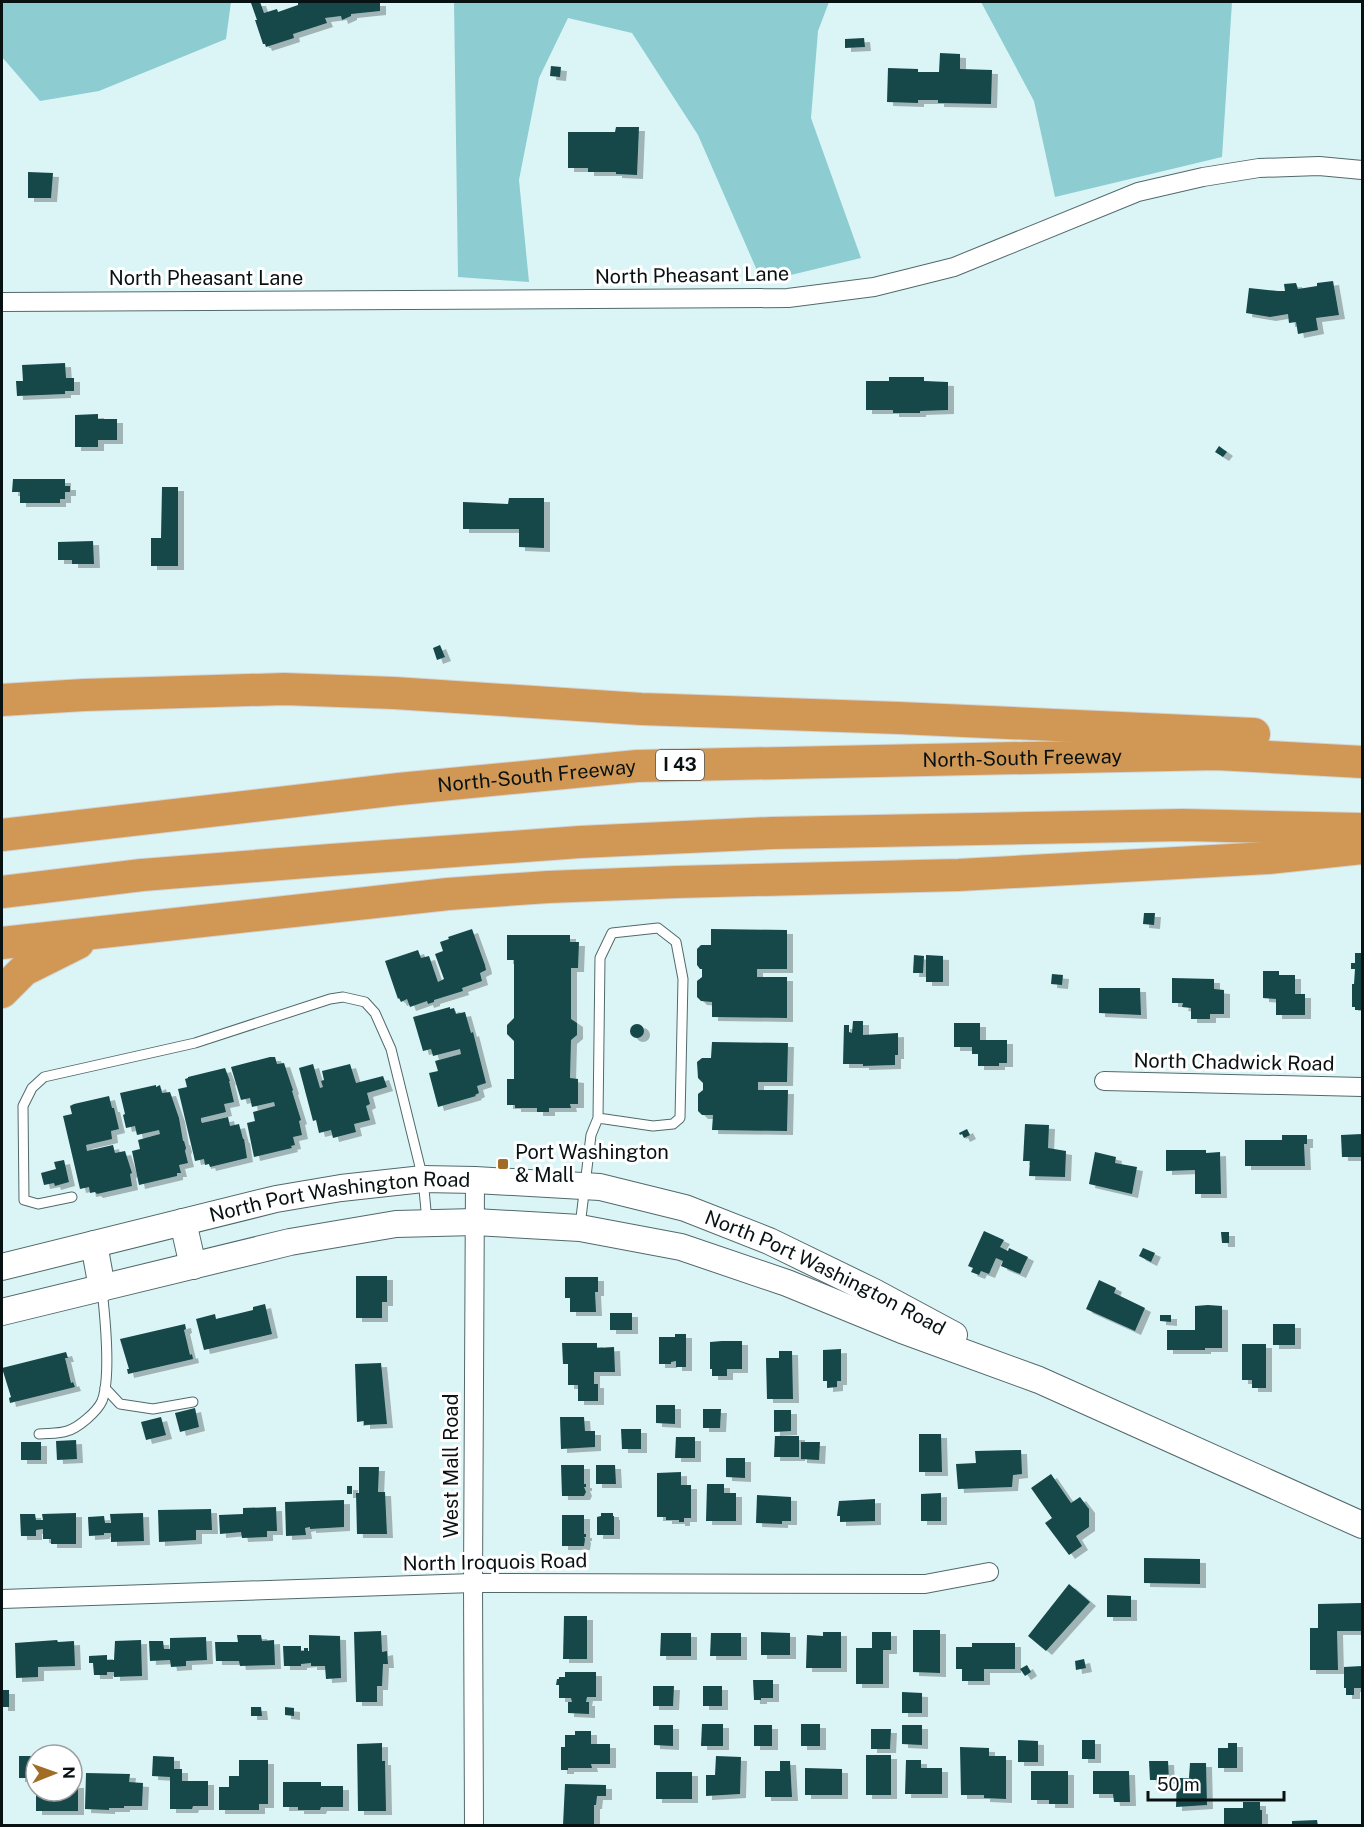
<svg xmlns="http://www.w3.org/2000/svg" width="1364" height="1827" font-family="'Public Sans',sans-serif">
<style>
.forest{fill:#8dccd1}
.building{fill:#15474a;filter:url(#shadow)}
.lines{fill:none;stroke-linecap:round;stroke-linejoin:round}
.lane-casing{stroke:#52696b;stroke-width:11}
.street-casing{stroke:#52696b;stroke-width:20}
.secondary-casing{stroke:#52696b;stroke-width:28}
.highway-casing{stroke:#d3d4d5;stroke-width:34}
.lane{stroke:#fff;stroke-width:9}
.street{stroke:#fff;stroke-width:18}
.secondary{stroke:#fff;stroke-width:26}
.highway{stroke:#d19855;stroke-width:32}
.poi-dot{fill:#a16c26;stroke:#fff;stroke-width:2}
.labels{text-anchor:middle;stroke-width:6;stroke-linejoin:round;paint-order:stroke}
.shield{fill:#fff;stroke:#53595a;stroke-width:1.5}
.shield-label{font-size:18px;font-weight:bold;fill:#091213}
.street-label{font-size:20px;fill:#091213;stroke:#fff}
.poi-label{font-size:20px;fill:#091213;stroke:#fff;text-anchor:start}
</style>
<defs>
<filter id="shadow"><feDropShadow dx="6" dy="4" stdDeviation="0" flood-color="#0004"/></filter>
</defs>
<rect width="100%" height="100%" fill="#dbf5f7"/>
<!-- forest -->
<g class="forest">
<path d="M2 2H231L226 39 99 91 40 101 2 57Z"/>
<path d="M454 2H829L818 31 811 118 861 258 762 282 698 135 632 33 568 18 539 78 519 180 529 282 458 277Z"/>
<path d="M981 2H1232L1222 157 1055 197 1034 101Z"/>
</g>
<!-- building -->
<g class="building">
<path d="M257 2H260L264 13 277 9 278 12 298 5V2H380V11L351 14V16L342 20 341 16 325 18 327 23 293 34 294 38 266 47 265 44H263L255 20H257L251 3Z"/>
<path d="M864 38 865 47 845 48V39Z"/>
<path d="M940 53 960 54V69L992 70 991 104 938 103V100H918V103L887 102 888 68 918 69V72H939Z"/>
<path d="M551 66 561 67 560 77 550 76Z"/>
<path d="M616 127H639L637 175 616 174V172H588V168H568V132H615Z"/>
<path d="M28 172 53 173 51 198H28Z"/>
<path d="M1333 281 1339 315 1316 318 1318 330 1298 334 1296 322 1289 323 1288 314 1270 317 1246 313 1249 288 1278 291H1285L1284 284 1296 283 1298 289 1317 286V283Z"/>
<path d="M65 363 66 378H74V391H65V394L17 396 16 381H23L22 365Z"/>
<path d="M889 377H924V381L948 382V410L920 411V413H893V410H866V381H889Z"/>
<path d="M98 414V419H117V440H98V447H75V415Z"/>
<path d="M1219 446 1227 452 1223 457 1215 452Z"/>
<path d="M13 479H65V486H70V492H65V499H60V503H20V492H12Z"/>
<path d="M162 487H178V566H151V538H161Z"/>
<path d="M509 498H544V548L519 547V529H463V502L508 504Z"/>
<path d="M93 541 94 564H72V560H58V542Z"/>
<path d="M440 645 445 657 437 660 433 648Z"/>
<path d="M1144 913H1155L1154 925 1143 924Z"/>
<path d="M472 929 485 965 486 970 480 973 482 981 462 988 463 991 434 1000V1002L428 1004 427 1001 410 1007 407 999 401 1002 399 998 398 999 385 961 418 950 421 958 429 956 438 982 444 979 435 954 443 951 440 942 449 939 448 937Z"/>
<path d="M711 929 787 930V969H757V977H787V1018L712 1017V1002L701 1001 697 997V981L702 977V969H700L697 965V949L701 945H711Z"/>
<path d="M507 935H570V942H579L578 968H571V1019L577 1023V1035L571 1040 570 1078 578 1079V1104H570L571 1108H549V1112H537V1108H515V1105H507V1079H514V1041L507 1034V1025L514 1018V960H507Z"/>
<path d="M1355 953H1362V1010H1355V1007H1352V984H1354L1355 969H1351V963H1355Z"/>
<path d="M914 955 924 956 923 973H913Z"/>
<path d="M926 955 943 956V982H926Z"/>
<path d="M1263 971H1279V975H1295V994H1305V1015H1276V999L1263 998Z"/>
<path d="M1052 974 1063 975 1062 985 1051 984Z"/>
<path d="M1172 978 1214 979V989L1224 990V1014H1210V1019H1191V1008L1182 1007 1183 1003H1172Z"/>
<path d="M1099 988H1140L1141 1015 1099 1013Z"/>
<path d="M450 1007V1009L454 1008 456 1014 465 1012 471 1033 473 1032 486 1083 477 1086 479 1093 475 1095 476 1096 438 1107 429 1073 438 1071 435 1061 461 1054 460 1049 433 1056 431 1049 423 1051 413 1017Z"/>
<path d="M853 1021H863V1035L898 1033V1055H895V1065L863 1066V1064H843L844 1025H849V1032L852 1033Z"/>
<path d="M954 1023H980V1040H1007V1063H999V1066H978V1054H972V1047H954Z"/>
<circle cx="637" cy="1031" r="7"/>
<path d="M712 1042 788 1043 787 1082H758V1090H788L787 1131 712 1130 713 1115H702L698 1111V1094L703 1090V1083L698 1078 697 1062 702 1058H711Z"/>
<path d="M270 1057H275L277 1064 284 1063 293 1090 292 1091 301 1120 299 1121 302 1135 293 1137 295 1145 291 1146 292 1148 254 1157 247 1123 255 1121 253 1112 275 1106 274 1102 252 1107 250 1098 241 1100 231 1067Z"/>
<path d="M313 1064 320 1088 323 1087 321 1081 324 1080 322 1071 350 1064 356 1083 383 1076 387 1087 367 1093 370 1104 366 1106 370 1120 354 1124 356 1132 333 1138 331 1130 319 1133 316 1120 313 1121 299 1068Z"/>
<path d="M225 1068 230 1081H229L234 1102 224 1104 226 1112 201 1118V1121L202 1123 228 1117 230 1126 239 1124 243 1139H244L247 1158 210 1167 209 1164 205 1165 204 1159 195 1161 178 1089 187 1087 185 1079 188 1078V1077Z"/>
<path d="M156 1085V1087L160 1085 162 1093 170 1092 179 1118 183 1141H184L186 1148 185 1151 188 1163 179 1165 181 1173H177V1176L139 1185 132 1151 140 1149 138 1140 160 1134 159 1130 137 1135 135 1126 126 1128 123 1115 125 1114 120 1093Z"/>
<path d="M109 1096 112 1108H114L119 1129 111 1131 112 1139 86 1145 87 1151 113 1145 115 1153 125 1151 132 1173 130 1174 132 1186 97 1194 95 1192 90 1193 89 1187 80 1189 63 1116 72 1114 70 1106 74 1104Z"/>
<path d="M1025 1124 1049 1125 1048 1148 1066 1151 1065 1177 1029 1176 1030 1161H1023Z"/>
<path d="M967 1129 970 1135 964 1138 962 1134 960 1135 959 1133Z"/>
<path d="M1362 1134V1157H1342L1341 1135Z"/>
<path d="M1282 1135H1307V1144H1304L1305 1166H1245V1140H1282Z"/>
<path d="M1166 1150H1206V1153L1220 1152 1221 1194H1195V1170L1166 1171Z"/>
<path d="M1095 1152 1116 1157 1115 1163 1137 1167 1132 1194 1089 1184Z"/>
<path d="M64 1160 69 1182 55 1186 54 1183 44 1185 41 1173 56 1169 54 1162Z"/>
<path d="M984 1231 1004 1240 1000 1247 1008 1251 1009 1248 1028 1257 1020 1274 1001 1266 1003 1261 996 1258 989 1274 981 1271 979 1275 971 1272 973 1268 968 1266Z"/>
<path d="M1221 1232H1229V1243H1222Z"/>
<path d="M1143 1248 1155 1253 1151 1262 1139 1256Z"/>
<path d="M356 1276H387V1302H382V1318H356Z"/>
<path d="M565 1277H598V1292H595L596 1312H570V1298H565Z"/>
<path d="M1099 1280 1116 1288 1114 1293 1145 1308 1135 1331 1086 1309Z"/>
<path d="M265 1304 272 1334 204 1350 196 1319 215 1314 216 1319 253 1310V1307Z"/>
<path d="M1208 1305 1222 1306V1348H1205V1350H1167V1330H1195V1306Z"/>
<rect x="610" y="1313" width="22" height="17"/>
<path d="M1160 1315H1171V1322L1160 1321Z"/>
<path d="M185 1324 186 1329 184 1330 190 1355 192 1354 193 1359 128 1374 127 1369H129L120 1339Z"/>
<rect x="1273" y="1324" width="22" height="21"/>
<path d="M675 1334H686V1367H676V1361L671 1362V1364H659V1337H675Z"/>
<path d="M722 1341H742V1369H727V1376H712V1369H710V1342Z"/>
<path d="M562 1343H597V1348L614 1347 615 1372H594V1384H598V1401H578V1385H568V1364H563Z"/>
<path d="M1242 1344H1266V1388H1252V1380H1242Z"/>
<path d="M841 1349V1381H837V1387L827 1388V1381H823V1350Z"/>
<path d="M779 1351H792L793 1399H767L766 1358H779Z"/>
<path d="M66 1352 68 1358H65L71 1383 73 1382 75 1387 10 1403 9 1398 11 1397 2 1368Z"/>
<path d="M381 1363 387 1424 364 1425V1421L357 1422 355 1364Z"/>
<path d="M656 1405H675V1424L656 1423Z"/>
<path d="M195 1408 199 1427 180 1432 175 1413Z"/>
<path d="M703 1409H721L720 1428H703Z"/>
<path d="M774 1410H791V1431L774 1432Z"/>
<path d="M161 1417 166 1435 146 1440 141 1422Z"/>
<path d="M560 1417H584L585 1431H595V1447L561 1449Z"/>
<path d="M621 1429H641V1449H622Z"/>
<path d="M919 1434H941L942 1472H919Z"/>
<path d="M775 1436H799V1457H774Z"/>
<path d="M676 1437H695V1458H675Z"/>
<path d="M76 1440 77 1459 57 1460 56 1441Z"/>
<rect x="21" y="1442" width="20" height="18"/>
<path d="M801 1442H820L819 1460 801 1459Z"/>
<path d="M1021 1450 1022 1474 1013 1475 1012 1487 958 1489 956 1464 976 1463 975 1451Z"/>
<path d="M726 1458H745V1478L726 1477Z"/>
<path d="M561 1465H584V1484H586V1487H584L586 1492 584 1496H562Z"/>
<path d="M596 1465H615L616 1484H596Z"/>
<path d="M359 1467H379L378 1492H385L387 1534H357L356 1493H359Z"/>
<path d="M681 1472V1485H691V1518H684V1522H679V1520H666V1517H657V1473Z"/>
<path d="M1051 1474 1071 1503 1080 1497 1089 1509V1527L1076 1536 1082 1546 1069 1555 1045 1523 1052 1518 1031 1488Z"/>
<path d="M707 1484H724V1493H736V1521H706Z"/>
<rect x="347" y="1486" width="5" height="8"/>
<path d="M941 1493V1521H921V1494Z"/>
<path d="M757 1495 791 1497V1521H782V1524L756 1523Z"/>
<path d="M875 1499V1521L840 1522V1516H837L839 1501Z"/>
<path d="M344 1500V1527L310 1529V1527L305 1528 306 1535 286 1536 285 1502Z"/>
<path d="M276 1507 277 1531H267V1537L242 1538 241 1532 220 1534 219 1515 243 1514V1508Z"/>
<path d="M211 1509 212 1530H196V1540L159 1542 158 1510Z"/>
<path d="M76 1513V1544H51V1539H43V1529L36 1530V1536H21L20 1514H35L36 1520H43L42 1514Z"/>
<path d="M143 1513 144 1541 111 1542V1533H104V1535L89 1536 88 1517 104 1516 105 1523H111L110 1514Z"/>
<path d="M601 1513H613V1516H614V1535H597V1517L601 1516Z"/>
<path d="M562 1515H584V1534H586V1537H584L585 1539 584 1546H562Z"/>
<path d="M1144 1558 1200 1559V1584L1144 1583Z"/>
<path d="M1069 1584 1090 1602 1046 1651 1028 1636Z"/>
<path d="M1107 1595 1131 1596V1617H1107Z"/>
<path d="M1361 1603V1631H1337L1338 1670H1310V1628H1318V1604Z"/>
<path d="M564 1616H587V1659H563Z"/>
<path d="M913 1630H940V1673L913 1672Z"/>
<path d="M381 1631 382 1652 387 1651 388 1664H383L382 1686H377V1702H356L354 1632Z"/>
<path d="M761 1632 790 1633V1655H761Z"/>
<path d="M823 1632H841V1668H806L807 1635 823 1636Z"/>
<path d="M872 1632H891V1650H883V1684H856V1648H872Z"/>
<path d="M661 1633H691V1656H660Z"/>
<path d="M711 1633H741V1656H710Z"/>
<path d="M237 1635H261L262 1641 274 1640 275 1665 240 1666 239 1661H216L215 1642H238Z"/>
<path d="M309 1635 340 1636 341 1678 326 1679 325 1666H311V1663L301 1664V1666H284L283 1646H301V1651H304V1648H308V1651H309Z"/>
<path d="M206 1637 207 1660 186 1661V1666L171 1667 170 1660 150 1661 149 1641H163L164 1649H170V1638Z"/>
<path d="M57 1640 58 1642 74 1641 75 1666 38 1667V1677L16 1678 15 1643Z"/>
<path d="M141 1640 142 1676 114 1677V1672H107V1675H94L93 1663H89V1656L107 1655V1660H114L115 1641Z"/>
<path d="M972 1643H1015V1669H984V1681H962V1669H956V1647H972Z"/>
<path d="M1084 1659 1086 1668 1076 1670 1075 1661Z"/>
<path d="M1027 1665 1031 1672 1025 1676 1020 1669Z"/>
<path d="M1362 1666V1688H1354V1695H1346V1688H1344V1667Z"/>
<path d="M565 1672H596V1697H587L586 1702H589V1714L568 1713V1702H572L571 1698H559V1685H556L557 1679H559V1677H565Z"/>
<path d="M753 1680H773V1698H761V1700H754Z"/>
<path d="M653 1686H674L673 1706H653Z"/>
<rect x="703" y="1686" width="19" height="20"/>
<rect x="2" y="1690" width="7" height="17"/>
<path d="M902 1692 922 1693V1713H902Z"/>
<path d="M251 1707H261L262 1716H251Z"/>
<path d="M285 1707 294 1708V1716L285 1715Z"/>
<path d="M702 1724H723V1746H701Z"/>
<rect x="801" y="1724" width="19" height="22"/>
<path d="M654 1725H673V1746L654 1745Z"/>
<rect x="754" y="1725" width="18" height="21"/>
<path d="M902 1725H922V1745L902 1744Z"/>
<path d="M871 1729H891L890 1749H871Z"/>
<path d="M575 1731H591V1744H610V1764H591L592 1768H568V1770H561V1747H565V1735H575Z"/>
<path d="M1018 1740 1038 1741V1762H1018Z"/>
<rect x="1082" y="1740" width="13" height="19"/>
<path d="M382 1743V1761H385L386 1811H358L357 1744Z"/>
<path d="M1228 1743H1237V1768H1218V1748H1228Z"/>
<path d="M960 1747 989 1748V1756H1006V1799L984 1798V1795H961Z"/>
<rect x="866" y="1755" width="25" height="40"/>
<rect x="19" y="1756" width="17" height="22"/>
<path d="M153 1756 174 1757V1769H182V1781H208V1806H193L192 1809H170V1777L152 1776Z"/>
<path d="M716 1756 741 1757 740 1794 706 1796V1775H715Z"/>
<path d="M239 1760H268V1804H259V1810H219V1787H229V1776H239Z"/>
<path d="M906 1760H921V1768H942V1794H905Z"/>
<path d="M780 1761H790L792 1797H765V1771H780Z"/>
<path d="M1149 1761H1168L1169 1780H1150Z"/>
<path d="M1190 1763H1206L1207 1805 1176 1807 1177 1778H1189Z"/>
<path d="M805 1768 842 1769V1795H805Z"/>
<path d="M1031 1771H1068V1804H1049V1800H1031Z"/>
<path d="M1093 1771H1129L1130 1802H1114L1113 1794H1093Z"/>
<rect x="656" y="1772" width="36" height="27"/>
<path d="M86 1773 130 1774 129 1782 143 1783 142 1806H124V1808H109V1810L85 1809Z"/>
<path d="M283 1782H321V1786H343V1807H321L320 1810H298V1807H283Z"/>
<path d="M72 1784H78V1811H36V1791H72Z"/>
<path d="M565 1784 606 1785V1796H597L596 1805H594V1825H563Z"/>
<path d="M1243 1802H1260V1810H1262V1826H1224V1808H1243Z"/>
<path d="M1317 1820 1318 1826H1292V1821Z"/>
</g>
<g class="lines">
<!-- lane casing -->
<g class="lane-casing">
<g id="lane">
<path d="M72 1197 38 1204 24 1200 23 1106 32 1088 44 1077 195 1043 330 999 343 997 365 1002 375 1013 391 1049 423 1179 427 1221"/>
<path d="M580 1226 591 1135 598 1118 600 958 612 933 658 928 676 942 683 979 680 1118 673 1124 653 1126 598 1118"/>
<path d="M105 1388 120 1404 153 1409 193 1402"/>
<path d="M39 1434C48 1433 59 1434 67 1431 78 1428 97 1412 102 1401 111 1378 105 1316 102 1290"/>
</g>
</g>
<!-- street casing -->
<g class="street-casing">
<g id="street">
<path d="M2 302 788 298 874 287 954 267 1138 192 1203 177 1259 168 1319 166 1362 170"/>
<path d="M1104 1081 1362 1087"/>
<path d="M2 1599 473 1583 925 1584 989 1572"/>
<path d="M474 1826 473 1583 475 1180"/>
</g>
</g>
<!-- secondary casing -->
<g class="secondary-casing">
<g id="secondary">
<path d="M183 1222 193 1266"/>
<path d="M94 1244 102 1288"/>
<path id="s1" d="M2 1267 276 1199 341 1188 423 1179 475 1180 600 1187 685 1208 769 1241 874 1292 954 1335"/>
<path d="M2 1312 290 1242 396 1224 475 1222 580 1228 681 1247 787 1283 902 1330 1039 1380 1362 1525"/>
</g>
</g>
<!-- highway casing -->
<g class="highway-casing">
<g id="highway">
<path d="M2 700 84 695 284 689 394 693 641 709 899 718 1254 734"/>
<path id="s2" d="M2 835 399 789 637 766 1216 754 1362 762"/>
<path d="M2 892 142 875 331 860 580 842 772 833 1183 825 1362 829"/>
<path d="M2 943 448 894 548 887 676 882 959 875 1268 858 1362 848"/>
<path d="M2 992 24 970 78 943"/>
</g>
</g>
<!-- lane -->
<use href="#lane" class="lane"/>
<!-- street -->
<use href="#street" class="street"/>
<!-- secondary -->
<use href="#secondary" class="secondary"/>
<!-- highway -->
<use href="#highway" class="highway"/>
</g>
<!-- markers -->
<rect class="poi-dot" x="497" y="1158" width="12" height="12" rx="3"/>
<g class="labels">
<!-- shield labels -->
<rect class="shield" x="656" y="750" width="48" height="30" rx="4.5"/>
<g class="shield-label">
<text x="680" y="771">I 43</text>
</g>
<!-- street labels -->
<g class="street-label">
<text transform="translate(692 275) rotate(-1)" y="7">North Pheasant Lane</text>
<text x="206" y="285">North Pheasant Lane</text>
<text dy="7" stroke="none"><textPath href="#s2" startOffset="1024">North-South Freeway</textPath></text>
<text dy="7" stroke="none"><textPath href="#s2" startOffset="538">North-South Freeway</textPath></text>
<text transform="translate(1234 1062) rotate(1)" y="7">North Chadwick Road</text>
<text dy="7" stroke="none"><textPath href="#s1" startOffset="346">North Port Washington Road</textPath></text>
<text dy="7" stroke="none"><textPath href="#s1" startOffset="850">North Port Washington Road</textPath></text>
<text transform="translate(451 1466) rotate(-90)" y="7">West Mall Road</text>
<text transform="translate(495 1562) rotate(-1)" y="7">North Iroquois Road</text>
</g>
<!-- poi labels -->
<g class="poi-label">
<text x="515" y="1159">Port Washington<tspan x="515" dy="23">&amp; Mall</tspan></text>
</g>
</g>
<!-- border -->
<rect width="1364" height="1827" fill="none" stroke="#091213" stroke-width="6"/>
<!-- north arrow -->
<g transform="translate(54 1773) rotate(89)"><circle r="28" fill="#ffffff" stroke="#9da0a1" stroke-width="1.5"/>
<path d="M0-4.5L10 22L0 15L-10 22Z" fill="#a16c26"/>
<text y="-9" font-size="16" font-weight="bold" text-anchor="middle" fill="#091213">N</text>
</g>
<!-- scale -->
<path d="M1148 1791v9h136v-9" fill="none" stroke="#091213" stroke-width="3"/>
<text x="1157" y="1791" font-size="18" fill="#091213" stroke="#ffffff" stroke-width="4.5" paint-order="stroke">50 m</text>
</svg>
